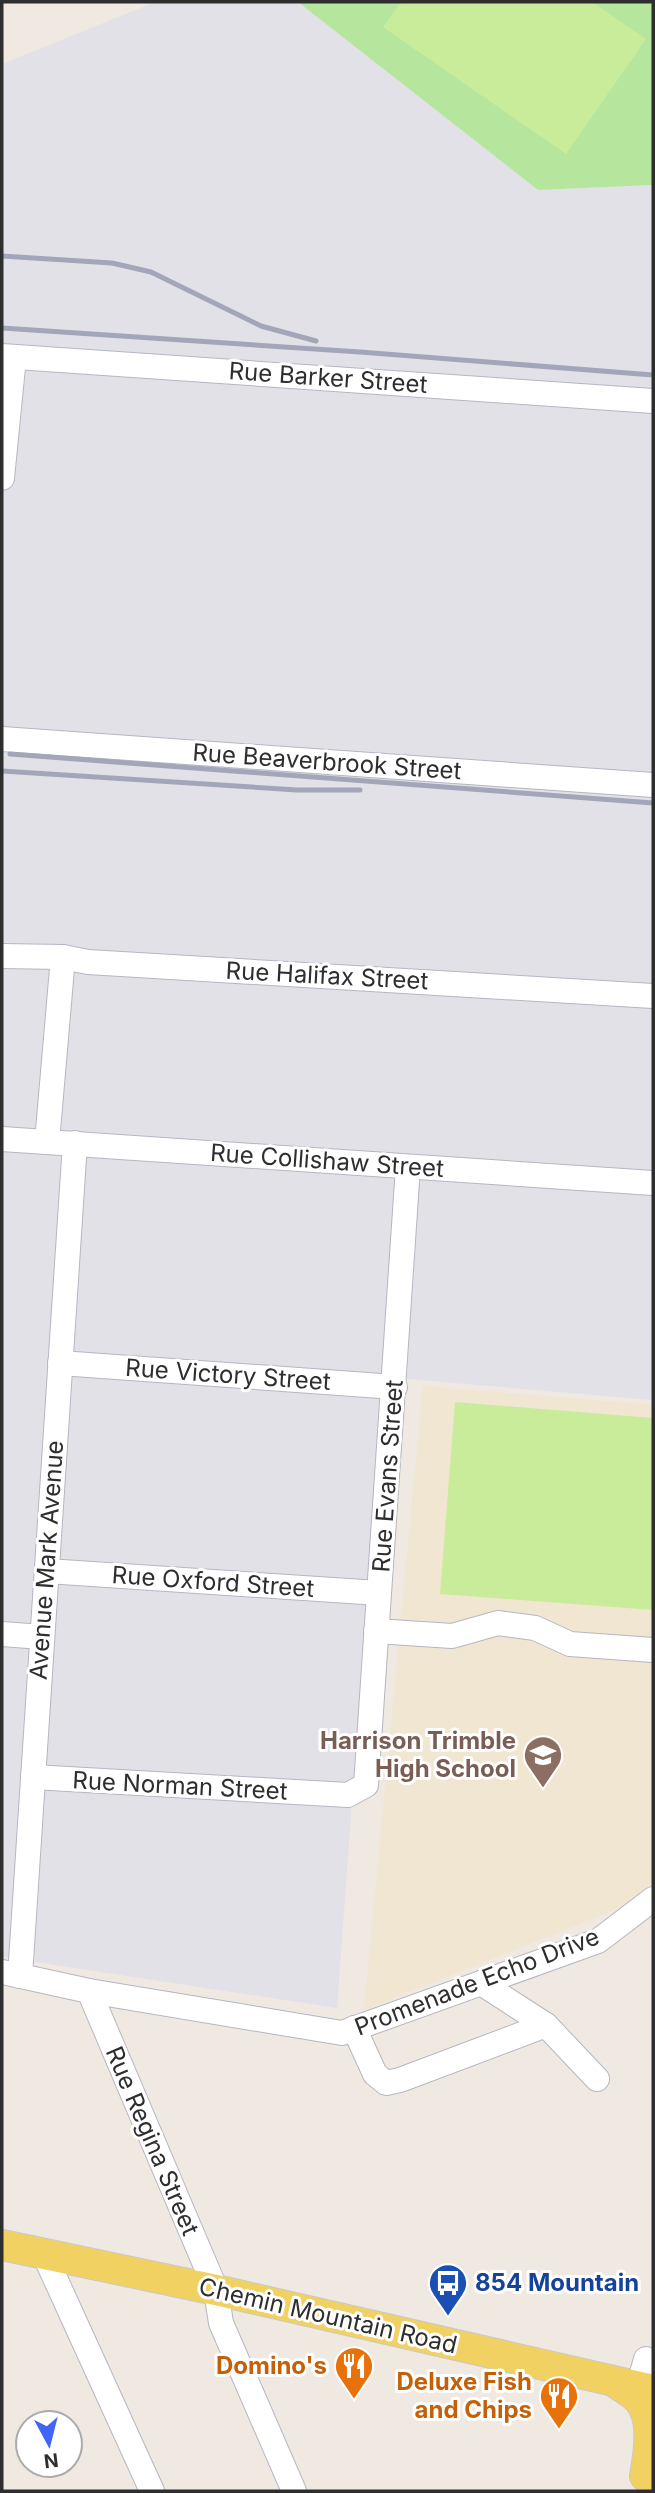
<svg xmlns="http://www.w3.org/2000/svg" width="655" height="2493" font-family="Inter,sans-serif">
<style>
.industrial{fill:#e3e1e8}
.education{fill:#f0e6d1}
.green{fill:#b6e59e}
.pitch{fill:#c9ec9a}
.lines{fill:none;stroke-linecap:round;stroke-linejoin:round}
.minor-casing{stroke:#b4b7c1;stroke-width:26}
.major-casing{stroke:#c9c9c9;stroke-width:32}
.minor{stroke:#fff;stroke-width:24}
.major{stroke:#f2d163;stroke-width:30}
.rail{stroke:#a3a6b8;stroke-width:5}
.labels{text-anchor:middle;stroke-width:6;stroke-linejoin:round;paint-order:stroke}
.street-label{font-size:24px;fill:#2e2e2e;stroke:#fff}
.education-label{font-size:24px;font-weight:bold;fill:#785e54;stroke:#fff;text-anchor:end}
.transit-label{font-size:24px;font-weight:bold;fill:#164399;stroke:#fff;text-anchor:start}
.food-label{font-size:24px;font-weight:bold;fill:#c56008;stroke:#fff;text-anchor:end}
</style>
<rect width="100%" height="100%" fill="#efe9e1"/>
<!-- industrial -->
<path class="industrial" d="M155 2H298L538 190 653 185V1400L383 1377 337 2008 2 1957V64Z"/>
<!-- education -->
<path class="education" d="M423 1386 653 1405V1881L622 1907 364 2010Z"/>
<!-- green -->
<path class="green" d="M298 2H653V185L538 190Z"/>
<!-- pitch -->
<g class="pitch">
<path d="M401 2H592L646 39 566 154 383 27Z"/>
<path d="M455 1402 653 1418V1610L440 1594Z"/>
</g>
<g class="lines">
<!-- minor casing -->
<g class="minor-casing">
<g id="minor">
<path d="M2 356 653 401"/>
<path d="M2 478 14 357"/>
<path d="M2 739 653 785"/>
<path d="M2 956 63 957 88 962 653 996"/>
<path d="M2 1139 653 1183"/>
<path d="M47 1142 63 957"/>
<path d="M60 1363 395 1387"/>
<path d="M47 1571 379 1593"/>
<path d="M376 1631 452 1636 498 1623 535 1628 570 1644 653 1650"/>
<path d="M2 1634 42 1637"/>
<path d="M33 1777 348 1795 366 1785 408 1167"/>
<path d="M2 1972 89 1991 342 2033 598 1941 653 1899"/>
<path d="M20 1976 75 1143"/>
<path d="M481 1983 546 2025 597 2079"/>
<path d="M89 1991 216 2290 221 2323 294 2491"/>
<path d="M354 2028 375 2074 386 2083 400 2080 546 2025"/>
<path d="M44 2254 152 2491"/>
<path d="M638 2387 646 2359"/>
</g>
</g>
<!-- major casing -->
<g class="major-casing">
<g id="major">
<path d="M2 2245 216 2290 653 2390"/>
<path d="M616 2383C623 2388 633 2393 639 2400 655 2420 649 2452 645 2476"/>
</g>
</g>
<!-- minor -->
<use href="#minor" class="minor"/>
<!-- major -->
<use href="#major" class="major"/>
<!-- rail -->
<g class="rail">
<path d="M2 256 112 263 151 272 261 326 316 341"/>
<path d="M2 328 360 352 653 375"/>
<path d="M10 754 653 803"/>
<path d="M2 771 297 790H360"/>
</g>
</g>
<!-- icons -->
<defs>
<g id="school-pin" transform="scale(2.0125)"><path d="M0 17L-7.5 6A9.5 9.5 0 1 1 7.5 6Z" fill="#8d6e63" stroke="#fff"/><path d="M0-5L7-2L0 1L-7-2ZM-4 1L0 2.5L4 1V4Q0 6-4 4Z" fill="#fff"/></g>
<g id="bus-pin" transform="scale(2.0125)"><path d="M0 17L-7.5 6A9.5 9.5 0 1 1 7.5 6Z" fill="#1a4fb4" stroke="#fff"/><path d="M-5-6H5V4H4V6H2V4H-2V6H-4V4H-5ZM-3.5-4V0h7V-4ZM-3.5 1.2v1.5H-2V1.2ZM2 1.2v1.5H3.5V1.2Z" fill="#fff"/></g>
<g id="restaurant-pin" transform="scale(2.0125)"><path d="M0 17L-7.5 6A9.5 9.5 0 1 1 7.5 6Z" fill="#e8710a" stroke="#fff"/><path d="M-5-6h1v4h1v-4h1v4h1v-4h1v5L-1.5 .5V6h-2V.5L-5-1ZM5-6V6H3V1.5H1.5Q1.5-4 5-6Z" fill="#fff"/></g>
</defs>
<g fill-rule="evenodd">
<use href="#school-pin" x="543" y="1755"/>
<use href="#bus-pin" x="448" y="2283"/>
<use href="#restaurant-pin" x="354" y="2366"/>
<use href="#restaurant-pin" x="559" y="2396"/>
</g>
<g class="labels">
<!-- street labels -->
<g class="street-label">
<text transform="translate(328 378) rotate(4)" y="8">Rue Barker Street</text>
<text transform="translate(327 762) rotate(4)" y="8">Rue Beaverbrook Street</text>
<text transform="translate(327 976) rotate(3)" y="8">Rue Halifax Street</text>
<text transform="translate(327 1161) rotate(4)" y="8">Rue Collishaw Street</text>
<text transform="translate(228 1375) rotate(4)" y="8">Rue Victory Street</text>
<text transform="translate(388 1476) rotate(-86)" y="8">Rue Evans Street</text>
<text transform="translate(47 1560) rotate(-86)" y="8">Avenue Mark Avenue</text>
<text transform="translate(213 1582) rotate(4)" y="8">Rue Oxford Street</text>
<text transform="translate(180 1786) rotate(3)" y="8">Rue Norman Street</text>
<text transform="translate(477 1982) rotate(-21)" y="8">Promenade Echo Drive</text>
<text transform="translate(152 2141) rotate(67)" y="8">Rue Regina Street</text>
<text transform="translate(328 2316) rotate(13)" y="8">Chemin Mountain Road</text>
</g>
<!-- education labels -->
<g class="education-label">
<text x="516" y="1749">Harrison Trimble<tspan x="516" dy="28">High School</tspan></text>
</g>
<!-- transit labels -->
<g class="transit-label">
<text x="475" y="2291">854 Mountain</text>
</g>
<!-- food labels -->
<g class="food-label">
<text x="327" y="2374">Domino's</text>
<text x="532" y="2390">Deluxe Fish<tspan x="532" dy="28">and Chips</tspan></text>
</g>
</g>
<!-- border -->
<rect width="655" height="2493" fill="none" stroke="#2e2e2e" stroke-width="7"/>
<!-- north arrow -->
<g transform="translate(49 2444) rotate(173)"><circle r="33" fill="#ffffff" stroke="#ababab" stroke-width="2"/>
<path d="M0-5L12 26L0 18L-12 26Z" fill="#4264fb"/>
<text y="-10" font-size="19" font-weight="bold" text-anchor="middle" fill="#2e2e2e">N</text>
</g>
</svg>
